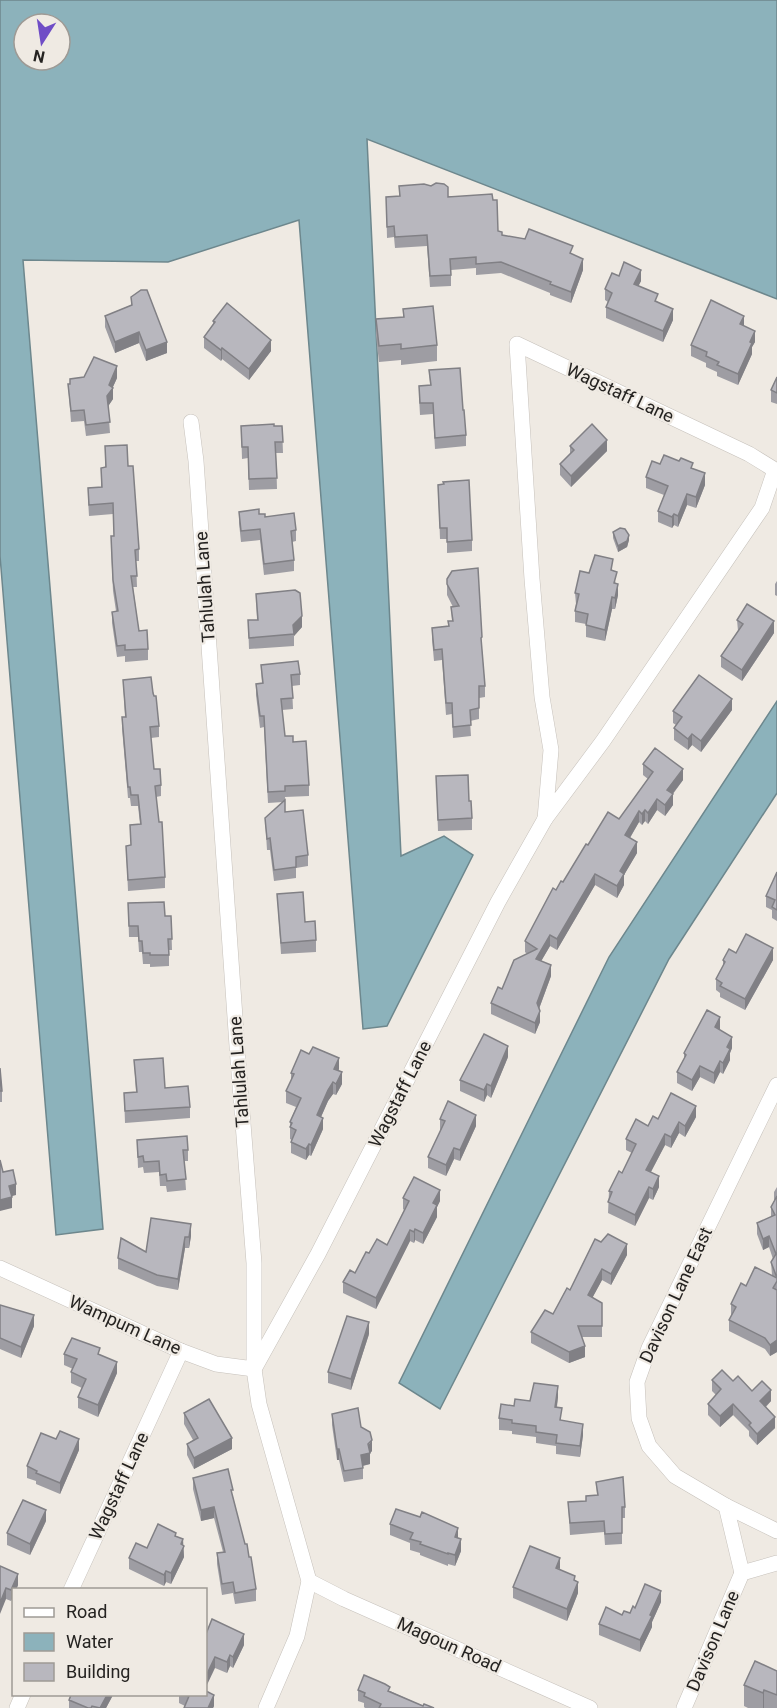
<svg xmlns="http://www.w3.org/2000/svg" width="777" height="1708" font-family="Roboto,sans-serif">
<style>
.water{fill:#8cb2bb;stroke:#6d878d;stroke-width:1.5;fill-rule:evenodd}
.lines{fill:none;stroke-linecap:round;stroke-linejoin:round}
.minor-casing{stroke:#c6c1bb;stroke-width:16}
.minor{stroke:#fff;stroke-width:15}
.wall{fill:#9e9da3}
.shaded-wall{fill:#818085}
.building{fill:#b8b7be;stroke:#818085;stroke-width:1.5}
.labels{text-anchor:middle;stroke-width:4.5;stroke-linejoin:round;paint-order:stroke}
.street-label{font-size:18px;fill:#252321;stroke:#efeae3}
</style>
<rect width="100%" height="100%" fill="#efeae3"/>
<!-- water -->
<g class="water">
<path d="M0 0H777V299L367 139 401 856 444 836 473 855 387 1026 363 1029 299 220 168 262 23 260 103 1229 56 1235 0 556ZM24 24H60V60H24Z"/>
<path d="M777 701V793L669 959 440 1409 399 1383 609 957Z"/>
</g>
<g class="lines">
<!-- minor casing -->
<g class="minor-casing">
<g id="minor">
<path d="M517 344 749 454 775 470 762 508 603 741 545 819 551 750 542 697 532 579Z"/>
<path d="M191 422 196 461 238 1060 254 1263V1369L259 1404 309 1581 297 1636 266 1708"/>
<path d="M777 1085 649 1348 637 1382 639 1418 649 1446 675 1476 726 1506 777 1531"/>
<path d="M0 1268 181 1351 216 1364 254 1369 318 1254 498 902 545 819"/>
<path d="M726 1506 742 1573"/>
<path d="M309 1581 344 1599 590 1708"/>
<path d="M71 1590 181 1351"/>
<path d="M17 1708 23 1694"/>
<path d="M684 1708 742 1573 777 1563"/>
</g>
</g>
<!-- minor -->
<use href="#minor" class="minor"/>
</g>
<!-- wall -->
<g class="wall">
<path d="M399 186 448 196 493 200 498 231 502 235 573 255 583 270 571 303 550 295V293L501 273 476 275V268L451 270V286L430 287 427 246 395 248 394 237 387 238 386 197 399 196Z"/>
<path d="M619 276 641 281 638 286 658 302 673 320 663 342 606 318V307L608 302 605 300V289Z"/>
<path d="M131 297 167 353 146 361 139 343 115 353 105 327V316L131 305Z"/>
<path d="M403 309 437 345V361L401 365V360L379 362 376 336V319L403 317Z"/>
<path d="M213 321 271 351 249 380 222 359 221 361 204 348V337L213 325Z"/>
<path d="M744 326 755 342 752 347V354L738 385 717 376V372L706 367V363L691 356V345Z"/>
<path d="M429 370 463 410 466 435V446L435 449 433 414 420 415 419 397V386L430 385Z"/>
<path d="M777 377V404L771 402V390Z"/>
<path d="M117 378 113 387V399L108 406 110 433 86 436 84 421 71 422 68 384Z"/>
<path d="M241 426H282L283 453H276L277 489 249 490 248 458 242 459Z"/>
<path d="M105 446 128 466 139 549V561H136L137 587H133L139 631 148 649V660L125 662V656L117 657 112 623V612L116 611 113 591 111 547V536H114L113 514 89 516 88 499V488L101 487V468L105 467Z"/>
<path d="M570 446 607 451 571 487 560 475V464L570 455Z"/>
<path d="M660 464 693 469 705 485 696 508 687 505 678 527 674 525 672 528 658 522V511L664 495 646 488V477Z"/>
<path d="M444 484 472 540V551L447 553V539H440L438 485Z"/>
<path d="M239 512 259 514 296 530V541L292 542 294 560V571L264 575 260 540 241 542 239 523Z"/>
<path d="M613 532 629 540 627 547 618 552 613 538Z"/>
<path d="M613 571 618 595 615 609H612L605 641 586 637V624L575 622V611L576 604 575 593 589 573Z"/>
<path d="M447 579 482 648V649L485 686V697L479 698V719L470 721 471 736 453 738 452 714 446 715 442 660 434 661 432 639V628L448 626V621H452L451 607H453L447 595Z"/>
<path d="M777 581V596L775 595V584Z"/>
<path d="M256 594 302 627 294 636V646L249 649 248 620H257Z"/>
<path d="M737 620 774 633 742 681 721 667V656L738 631Z"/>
<path d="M261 665 300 674V685L292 686 293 709 282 710 285 736 293 742 309 785V796L285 797V812L308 855V866L296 868V878L274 881 270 850H267L265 818 283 802 268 803 264 727 260 728 256 695V684H262Z"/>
<path d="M123 680 153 693 159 726V737L151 738 154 769 161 785V796L156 797 165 877V888L128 891 126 846 131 845 130 825 140 824 138 806H131L130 798H128L122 728V717H125Z"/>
<path d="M732 710 701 752 692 745 688 750 674 740V728L676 725 673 723V711Z"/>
<path d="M643 764 683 780 673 794V805L665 816 657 810 648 824 645 821 642 825 639 822 630 838 637 853 624 875V885L617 898 595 885 557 950 550 946 541 961 551 976 539 1009 540 1022 535 1034 491 1014V1003L527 954 525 952V941L556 890 563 882 588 845 619 819 648 779 643 775Z"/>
<path d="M436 776 469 801 472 818V830L438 831Z"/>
<path d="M777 872V921L772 918V910L766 907V896Z"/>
<path d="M277 894 316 940V952L281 954Z"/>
<path d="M128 903 165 916H171L172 950H169V966L150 967V964H143L142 952H139L138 937H129Z"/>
<path d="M736 953 773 960 745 1010 720 997V993L716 990V979L723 966V960Z"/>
<path d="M720 1029 719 1030 732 1048 730 1053V1060L723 1074 720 1072 714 1084 700 1077 692 1091 677 1083V1072L684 1059V1053Z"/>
<path d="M508 1057 491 1098 487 1095 484 1102 460 1091V1080Z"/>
<path d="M134 1060 165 1088 190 1107V1118L125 1123 124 1093 136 1092Z"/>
<path d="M0 1068 2 1091V1102H0Z"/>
<path d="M339 1069 338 1071 342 1084 336 1095 333 1094 328 1101 321 1117 323 1129 311 1156 309 1155 306 1160 291 1153V1142L292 1140 290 1139V1122L296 1107 286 1103V1091L291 1081V1073Z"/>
<path d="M696 1117 685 1137 679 1133 671 1148 665 1145 651 1172 659 1187 653 1200 649 1198 635 1226 608 1213 609 1191 622 1173 632 1153 626 1150V1139L658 1119Z"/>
<path d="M440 1119 476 1126 460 1161 454 1159 446 1176 428 1168V1157L441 1130H440Z"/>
<path d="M137 1140 188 1150V1161H184L186 1190 167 1192 166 1186H160L159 1172 144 1173 143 1167 138 1168Z"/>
<path d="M777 1187V1352L770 1356 765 1349 729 1331V1320L731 1316V1304L746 1286 772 1275 771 1262 773 1259 769 1247 763 1250 757 1234V1223L771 1217V1207L774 1201V1192Z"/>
<path d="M403 1198 440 1201 437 1207V1217L423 1244 415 1240 414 1243 410 1241 376 1309 343 1293V1282L355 1273 369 1253 387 1245 404 1210 403 1209Z"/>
<path d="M151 1218 191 1236 189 1248H185L178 1290 157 1286 118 1269V1258L146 1252Z"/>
<path d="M595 1239 627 1255 611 1285 602 1280 592 1298 602 1303V1337H582L585 1357 569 1363 531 1343V1332L553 1314 570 1290Z"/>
<path d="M0 1305 34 1326 21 1358 0 1349Z"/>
<path d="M369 1334 351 1390 328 1383V1372Z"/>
<path d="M64 1354 100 1355 117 1373 98 1417 78 1408V1397L82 1388 71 1383V1372L73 1369 64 1365Z"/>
<path d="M712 1380 733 1381 771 1401 766 1407 775 1428 757 1445 749 1436V1431L733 1415 720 1427 708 1415V1404L716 1395 712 1391Z"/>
<path d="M558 1397 557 1407 561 1420 583 1435 580 1457 556 1454V1446L536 1443V1437L512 1434V1431L499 1430V1418L514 1406 530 1401Z"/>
<path d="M184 1413 232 1449 194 1469 187 1455V1444L193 1440 184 1424Z"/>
<path d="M332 1414 372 1451 370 1453V1464L363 1466V1479L344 1482 339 1460H337L332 1425Z"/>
<path d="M79 1450 60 1494 36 1484V1481L27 1478V1466Z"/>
<path d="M193 1478 233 1497 256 1589V1601L235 1604 233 1593 222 1595 217 1564V1553L223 1552 214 1518 201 1521 193 1489Z"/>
<path d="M596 1482 625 1507V1518H622V1544L605 1545 604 1532 570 1535 568 1502 586 1501V1496L597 1495Z"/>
<path d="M46 1521 30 1555 7 1545V1533Z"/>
<path d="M390 1524 458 1539 461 1551 455 1566 448 1564V1566L420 1555V1553L410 1550V1543L390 1535Z"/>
<path d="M176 1536 183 1545 184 1557 171 1584 166 1582 164 1586 129 1569V1558L147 1548Z"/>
<path d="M0 1566 18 1585 16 1590H14L11 1601 6 1599Z"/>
<path d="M560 1569 575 1581 578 1593 567 1621 513 1598V1587Z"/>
<path d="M661 1602 652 1622V1627L640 1652 599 1635V1624L622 1615 630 1613 635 1608Z"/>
<path d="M206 1634 244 1645 233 1668 230 1666 227 1673 215 1668Z"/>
<path d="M777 1671V1708H748L744 1706V1685Z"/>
<path d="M358 1690 390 1691 423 1706 434 1708H365L364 1707V1703L358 1701Z"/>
<path d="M71 1695H113L106 1708H69V1700Z"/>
<path d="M179 1695H206L214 1706 213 1708H184L185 1706 179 1703Z"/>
</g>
<!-- shaded-wall -->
<g class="shaded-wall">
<path d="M583 259V270L571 303V292Z"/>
<path d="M641 270V281L634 295V284Z"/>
<path d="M673 309V320L663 342V331Z"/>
<path d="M744 316V327L740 324Z"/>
<path d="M755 331V342L752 347V354L738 385V374L750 342Z"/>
<path d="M139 332V343L115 353V342Z"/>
<path d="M271 340V351L249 380V369Z"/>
<path d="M167 342V353L146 361V350Z"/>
<path d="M222 348V359L221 361V350Z"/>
<path d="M117 366V378L111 391 113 388V399L107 408V396L109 385Z"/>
<path d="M607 440V451L571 487V476Z"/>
<path d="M705 473V485L696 508V497Z"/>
<path d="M687 494V505L678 527V516Z"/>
<path d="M674 514V525L672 528V517Z"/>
<path d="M629 535V540L627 547 618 552V546Z"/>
<path d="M618 584V595L615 609V598Z"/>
<path d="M612 597V609L605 641V630Z"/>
<path d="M302 616V627L294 636 293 625Z"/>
<path d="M774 621V633L742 681V670Z"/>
<path d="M732 699V710L701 752V741Z"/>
<path d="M692 734V745L688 750V739Z"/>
<path d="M683 769V780L667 801V790Z"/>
<path d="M673 794V805L665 816V805Z"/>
<path d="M657 799V810L648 824V813Z"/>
<path d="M645 810V821L642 825V814Z"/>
<path d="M639 811V822L625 846V835Z"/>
<path d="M637 842V853L624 875V885L617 898V886L620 871Z"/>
<path d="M595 874V885L557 950V939Z"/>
<path d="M550 935V946L536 970V959Z"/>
<path d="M773 948V960L745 1010V999Z"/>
<path d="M551 965V976L537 1014V1003Z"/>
<path d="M540 1011V1022L535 1034V1023Z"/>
<path d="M720 1017V1029L715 1038V1027Z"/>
<path d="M732 1037V1048L730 1053V1060L723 1074V1063L727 1047Z"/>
<path d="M508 1046V1057L491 1098V1086Z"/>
<path d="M339 1058V1069L334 1080V1069Z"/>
<path d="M720 1061V1072L714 1084V1073Z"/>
<path d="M700 1066V1077L692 1091V1080Z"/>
<path d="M342 1072V1084L336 1095V1084Z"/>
<path d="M333 1082V1094L328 1101 317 1126V1115L328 1090Z"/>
<path d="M487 1084V1095L484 1102V1090Z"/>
<path d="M696 1106V1117L685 1137V1126Z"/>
<path d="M476 1115V1126L460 1161V1150Z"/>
<path d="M323 1118V1129L311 1156V1145Z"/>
<path d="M679 1122V1133L671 1148V1137Z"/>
<path d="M665 1134V1145L646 1181V1170Z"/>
<path d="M309 1144V1155L306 1160V1149Z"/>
<path d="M454 1148V1159L446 1176V1165Z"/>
<path d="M659 1176V1187L653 1200V1189Z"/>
<path d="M16 1184V1195L9 1197V1186Z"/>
<path d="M649 1187V1198L635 1226V1215Z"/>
<path d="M440 1190V1201L437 1207V1217L423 1244V1233L433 1203Z"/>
<path d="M12 1197V1208L0 1211V1200Z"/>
<path d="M191 1224V1236L189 1248V1237Z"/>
<path d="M415 1229V1240L414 1243V1232Z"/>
<path d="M410 1230V1241L376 1309V1298Z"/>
<path d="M769 1236V1247L763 1250V1239Z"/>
<path d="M185 1237V1248L178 1290V1279Z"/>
<path d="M627 1244V1255L611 1285V1274Z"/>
<path d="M602 1269V1280L588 1306V1295Z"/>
<path d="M34 1315V1326L21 1358V1347Z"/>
<path d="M369 1322V1334L351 1390V1379Z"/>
<path d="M777 1340V1352L770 1356V1345Z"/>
<path d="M585 1346V1357L569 1363V1352Z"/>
<path d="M117 1362V1373L98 1417V1405Z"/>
<path d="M558 1386V1397L555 1418V1407Z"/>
<path d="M771 1390V1401L760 1412V1401Z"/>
<path d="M733 1404V1415L720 1427V1416Z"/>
<path d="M775 1417V1428L757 1445V1434Z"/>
<path d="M583 1424V1435L580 1457V1446Z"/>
<path d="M232 1438V1449L194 1469V1458Z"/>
<path d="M79 1439V1450L60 1494V1483Z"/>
<path d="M372 1440V1451L370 1453V1464L361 1466V1455Z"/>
<rect x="337" y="1449" width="2" height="11"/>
<path d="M214 1507V1518L201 1521V1510Z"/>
<path d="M46 1510V1521L30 1555V1544Z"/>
<path d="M458 1528V1539L455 1537Z"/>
<path d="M183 1539 184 1557 171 1584V1573Z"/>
<path d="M461 1539V1551L455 1566V1555Z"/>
<path d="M560 1558V1569L556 1568Z"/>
<path d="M166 1571V1582L164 1586V1575Z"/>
<path d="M18 1574V1585L16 1590H14V1595L11 1601V1590Z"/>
<path d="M578 1582V1593L567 1621V1609Z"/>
<path d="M6 1588V1599L0 1614V1603Z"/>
<path d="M661 1591V1602L652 1622V1627L640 1652V1640Z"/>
<path d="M244 1634V1645L233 1668V1657Z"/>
<path d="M230 1655V1666L227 1673V1662Z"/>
<path d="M215 1657V1668L206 1687V1676Z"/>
<path d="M764 1690V1708H763V1693Z"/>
<path d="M107 1695H113L106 1708H100Z"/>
<path d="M214 1695V1706L213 1708H208Z"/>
</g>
<!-- building -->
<g class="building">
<path d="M436 183 444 184 448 187V197L492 194 493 200H497L498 231 502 232V235L525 239 529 229 573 246 570 253 583 259 571 292 550 284 551 282 501 262 476 264V257L450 259 451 275 430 276 427 235 395 237 394 226 387 227 386 197 400 196 399 186 424 184 431 186Z"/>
<path d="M624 262 641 270 634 284 658 294 655 301 673 309 663 331 606 307 612 293 605 289 612 273 619 276Z"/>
<path d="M141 290H147L167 342 146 350 139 332 115 342 105 316 132 305 131 297Z"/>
<path d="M711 300 744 316 740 324 755 331 750 342 752 343 738 374 717 365 719 362 706 356 707 352 691 345Z"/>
<path d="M227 303 271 340 249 369 222 348 221 350 204 337 215 322 213 321Z"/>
<path d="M433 306 437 345 401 349V344L379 346 376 319 404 317 403 309Z"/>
<path d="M94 357 117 366 109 385 113 388 107 396 110 422 86 425 84 410 71 411 68 384H70V379L84 377Z"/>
<path d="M460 368 463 410H464L466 435 435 438 433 403H420L419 386 431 385 429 370Z"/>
<path d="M777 377V393L771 390Z"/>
<path d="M274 424V426H282L283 442H275L277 478 249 479 248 447H242L241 426Z"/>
<path d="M592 424 607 440 571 476 560 464 574 450 570 446Z"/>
<path d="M127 445 128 466H133L139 549 135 550 137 576H131L139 631 147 630 148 649 125 650V645L117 646 112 612 118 611 113 580 111 536H114L113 503 89 505 88 488 102 487 101 468 106 467 105 446Z"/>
<path d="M664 455 679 461 681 458 693 463 691 468 705 473 696 497 687 494 678 516 674 514 672 517 658 511 668 486 646 477 652 461 660 464Z"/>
<path d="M469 480 472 540 447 542V528H440L438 485 444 484 443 482Z"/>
<path d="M259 509V514H265V517L294 513 296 530 291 531 294 560 264 564 260 529 241 531 239 512Z"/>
<path d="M620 528 625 529 629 535 627 541 618 546 613 532Z"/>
<path d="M595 555 613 559 611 570 617 572 614 583 618 584 615 598 612 597 605 630 586 625 588 614 575 611 579 594 575 593 580 571 589 573Z"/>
<path d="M478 568 482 637 481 638 485 686H479V708L470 710 471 725 453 727 452 703H446L442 649 434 650 432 628 449 626 448 621H453L451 607 459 606 447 584V579L452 571Z"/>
<path d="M295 590 300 593 302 616 293 625 294 634 249 638 248 620H258L256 594Z"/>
<path d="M747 604 774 621 742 670 721 656 743 624 737 620Z"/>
<path d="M298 661 300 674 291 675 293 698 281 699 285 736H293V742L306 741 309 785 285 786V791L268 792 264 716H260L256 684 263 683 261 665Z"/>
<path d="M699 675 732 699 701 741 692 734 688 739 674 728 682 717 673 711Z"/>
<path d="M151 677 153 693 154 696H156L159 726 150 727 154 769H160L161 785 155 786 159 822H162L165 877 128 880 126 846 131 845 130 825 141 824 138 795H131L130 787H128L122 717H126L123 680Z"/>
<path d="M655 748 683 769 667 790 673 794 665 805 657 799 648 813 645 810 642 814 639 811 625 835 637 842 620 871 624 874 617 886 595 874 557 939 550 935 536 959 551 965 537 1003 540 1011 535 1023 491 1003 498 987 502 989 514 960 537 949 525 941 553 888 556 890 561 881 563 882 586 844 588 845 608 812 619 819 653 772 643 764Z"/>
<path d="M468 775 469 801H471L472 818 438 820 436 776Z"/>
<path d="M285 800V812L303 810 308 855 296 857V867L274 870 270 838 267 839 265 818Z"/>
<path d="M777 872V910L772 907 775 900 766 896Z"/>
<path d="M303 892 305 922 315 921 316 940 281 943 277 894Z"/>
<path d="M164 902 165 916H171L172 939H168L169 955H150V953H143L142 941H139L138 926H129L128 903Z"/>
<path d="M746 934 773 948 745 999 720 986 722 983 716 979 725 962 723 960 729 949 736 953Z"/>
<path d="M707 1010 720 1017 715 1027 732 1037 727 1047 730 1049 723 1063 720 1061 714 1073 700 1066 692 1080 677 1072 686 1055 684 1053Z"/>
<path d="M484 1034 508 1046 491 1086 487 1084 484 1090 460 1080Z"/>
<path d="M313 1047 339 1058 334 1069 342 1072 336 1084 333 1082 328 1090 317 1115 323 1118 311 1145 309 1144 306 1149 291 1142 296 1130 290 1127 292 1123 290 1122 301 1098 286 1091 294 1074 291 1073 301 1050 309 1054Z"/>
<path d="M163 1058 165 1088 188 1086 190 1107 125 1111 124 1093 137 1092 134 1060Z"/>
<path d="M0 1068 2 1091H0Z"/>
<path d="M671 1093 696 1106 685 1126 679 1122 671 1137 665 1134 646 1170 659 1176 653 1189 649 1187 635 1215 608 1202 612 1192 609 1191 619 1171 622 1173 636 1144 626 1139 636 1119 648 1126 653 1116 658 1119Z"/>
<path d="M448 1101 476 1115 460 1150 454 1148 446 1165 428 1157 445 1121 440 1119Z"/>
<path d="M187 1136 188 1150H183L186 1179 167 1181 166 1174 160 1175 159 1161 144 1162 143 1156 138 1157 137 1140Z"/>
<path d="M0 1160 3 1172 13 1170 16 1184 9 1186 12 1197 0 1200Z"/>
<path d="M414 1177 440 1190 433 1203 437 1205 423 1233 415 1229 414 1232 410 1230 376 1298 343 1282 350 1270 355 1273 366 1252 369 1253 377 1239 387 1245 409 1201 403 1198Z"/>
<path d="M777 1196V1278L771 1262 776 1254 769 1236 763 1239 757 1223 775 1215 771 1207Z"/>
<path d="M151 1218 191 1224 189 1237H185L178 1279 157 1275 118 1258 121 1238 146 1252Z"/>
<path d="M608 1234 627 1244 611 1274 602 1269 588 1295 602 1303V1326H578L585 1346 569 1352 531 1332 545 1310 553 1314 567 1288 570 1290 595 1239 601 1242Z"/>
<path d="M755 1267 777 1278V1281L773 1288 777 1290V1340L770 1345 765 1338 729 1320 736 1307 731 1304 741 1283 746 1286Z"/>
<path d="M0 1305 34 1315 21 1347 0 1338Z"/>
<path d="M347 1316 369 1322 351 1379 328 1372Z"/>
<path d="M72 1338 100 1348 98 1354 117 1362 98 1405 78 1397 86 1379 71 1372 77 1359 64 1354Z"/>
<path d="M722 1370 733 1381 738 1376 752 1391 762 1381 771 1390 760 1401 775 1417 757 1434 749 1425 751 1423 733 1404 720 1416 708 1404 721 1389 712 1380Z"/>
<path d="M534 1383 558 1386 555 1407 562 1408 560 1420 583 1424 580 1446 556 1443 557 1435 536 1432V1426L512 1423V1420L499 1418 501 1404 514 1406 515 1399 530 1401Z"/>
<path d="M209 1399 232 1438 194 1458 187 1444 198 1438 184 1413Z"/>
<path d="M358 1408 361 1427 370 1432 372 1440 368 1444 370 1453 361 1455 363 1468 344 1471 339 1449H337L332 1414Z"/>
<path d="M60 1431 79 1439 60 1483 36 1473 37 1471 27 1466 41 1433 56 1439Z"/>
<path d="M228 1469 233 1490H231L245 1544H247L249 1557H251L256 1589 235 1593 233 1582 222 1584 217 1553 225 1552 214 1507 201 1510 193 1478Z"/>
<path d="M623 1477 625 1507H622V1533L605 1534 604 1521 570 1523 568 1502 586 1501V1496L598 1495 596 1482Z"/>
<path d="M23 1500 46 1510 30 1544 7 1533Z"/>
<path d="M396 1509 420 1517 422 1512 458 1528 455 1537 461 1539 455 1555 448 1553V1554L420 1544 421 1542 410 1539 413 1533 390 1524Z"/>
<path d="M158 1524 176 1533 175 1536 183 1539 181 1544 184 1546 171 1573 166 1571 164 1575 129 1558 136 1543 147 1548Z"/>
<path d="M530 1546 560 1558 556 1568 575 1576 574 1580 578 1582 567 1609 513 1587Z"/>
<path d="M0 1566 18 1574 11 1590 6 1588 0 1603Z"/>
<path d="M645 1584 661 1591 650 1615 652 1616 640 1640 599 1624 606 1607 622 1615 624 1611 630 1613 633 1606 635 1608Z"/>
<path d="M212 1619 244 1634 233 1657 230 1655 227 1662 215 1657 206 1676V1634Z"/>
<path d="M755 1661 777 1671V1695L764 1690 763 1693 744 1685Z"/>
<path d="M364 1675 385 1684 390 1687 388 1691 423 1706 424 1704 434 1708H379L381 1704 364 1696 365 1693 358 1690Z"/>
<path d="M206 1691 214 1695 208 1708H184L189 1696 184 1695H206Z"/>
<path d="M71 1695H107L100 1708 92 1706 91 1708H88L69 1700Z"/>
</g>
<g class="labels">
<!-- street labels -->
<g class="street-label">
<text transform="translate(620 393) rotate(25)" y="6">Wagstaff Lane</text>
<text transform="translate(205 587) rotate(-94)" y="6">Tahlulah Lane</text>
<text transform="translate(239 1072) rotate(-94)" y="6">Tahlulah Lane</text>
<text transform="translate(400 1094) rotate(-63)" y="6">Wagstaff Lane</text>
<text transform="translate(676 1295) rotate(-65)" y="6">Davison Lane East</text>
<text transform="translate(125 1325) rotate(24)" y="6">Wampum Lane</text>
<text transform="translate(119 1486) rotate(-65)" y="6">Wagstaff Lane</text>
<text transform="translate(713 1641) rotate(-67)" y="6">Davison Lane</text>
<text transform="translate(449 1645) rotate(24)" y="6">Magoun Road</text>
</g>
</g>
<!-- legend -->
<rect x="12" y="1588" width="195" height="108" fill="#efeae3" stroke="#9e9a95" stroke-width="1.5"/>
<rect x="24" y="1608" width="30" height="9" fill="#ffffff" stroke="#9e9a95" stroke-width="1.5"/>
<text x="66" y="1618" font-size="18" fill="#252321">Road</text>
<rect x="24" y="1633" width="30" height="18" fill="#8cb2bb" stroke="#9e9a95" stroke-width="1.5"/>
<text x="66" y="1648" font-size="18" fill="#252321">Water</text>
<rect x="24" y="1663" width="30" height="18" fill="#b8b7be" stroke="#9e9a95" stroke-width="1.5"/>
<text x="66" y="1678" font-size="18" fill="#252321">Building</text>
<!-- north arrow -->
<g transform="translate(42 42) rotate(192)"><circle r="28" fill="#efeae3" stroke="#9e9a95" stroke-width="1.5"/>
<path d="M0-4.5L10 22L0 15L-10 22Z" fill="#6f4dc6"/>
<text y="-9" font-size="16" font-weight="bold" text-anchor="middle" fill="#252321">N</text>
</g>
</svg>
